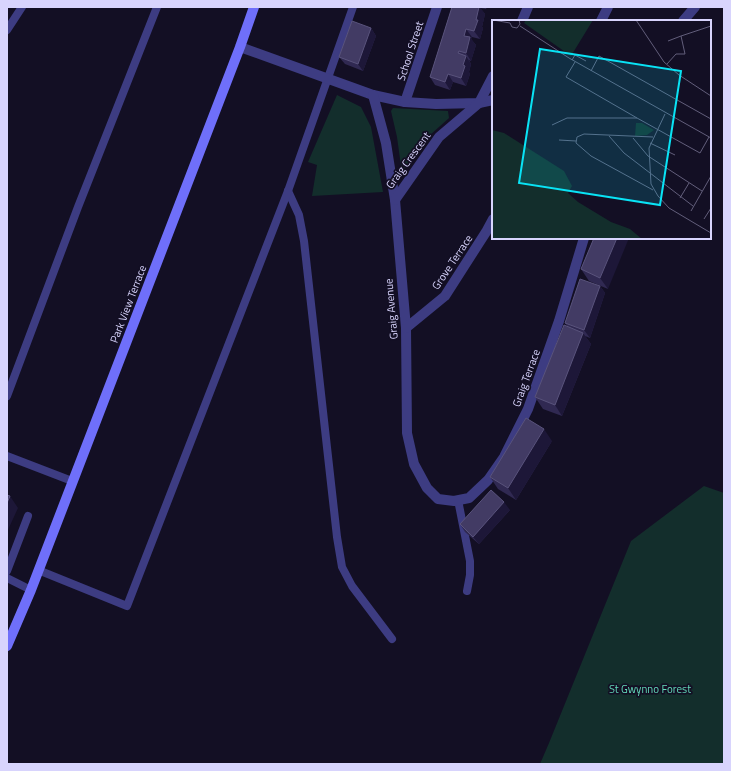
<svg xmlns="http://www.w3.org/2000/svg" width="731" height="771" font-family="'Titillium Web',sans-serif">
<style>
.green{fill:#132e2c}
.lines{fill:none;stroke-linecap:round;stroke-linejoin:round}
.lane{stroke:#3d3c82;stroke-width:8}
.street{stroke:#3d3c82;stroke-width:10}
.secondary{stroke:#6f6ffa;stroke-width:10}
.wall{fill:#302952}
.shaded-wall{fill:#1d1738}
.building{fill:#423b64;stroke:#59537c}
.labels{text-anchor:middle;stroke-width:3.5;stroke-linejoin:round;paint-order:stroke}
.street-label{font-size:11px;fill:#d8d4fd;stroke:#130f24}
.park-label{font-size:11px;fill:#63dbba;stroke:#130f24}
.inset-road{fill:none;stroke:#625e7b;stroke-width:1}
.view{fill:#09e3f5;fill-opacity:0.15;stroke:#09e3f5;stroke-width:2}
.inset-edge{fill:none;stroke:#d8d4fd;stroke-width:2}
</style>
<rect width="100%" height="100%" fill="#130f24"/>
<!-- green -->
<g class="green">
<path d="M337 95 361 107 371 127 383 192 312 196 317 165 308 162Z"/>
<path d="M393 108 448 111 449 118 430 135 408 166 404 169 401 166 397 137 391 111Z"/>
<path d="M704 486 724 493V764H540L549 743 631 541Z"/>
</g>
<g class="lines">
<!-- lane -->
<g class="lane">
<path d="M7 30 22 7"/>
<path d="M288 191 299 215 304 241 337 537 342 567 352 586 392 639"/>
<path d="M7 396 78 207 157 7"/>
<path d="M7 456 72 481"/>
<path d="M458 500 470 561V575L467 591"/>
<path d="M38 570 127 606 288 191 353 7"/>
<path d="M7 571 28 516"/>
<path d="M7 578 31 590"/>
</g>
<!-- street -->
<g class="street">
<path d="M522 21 528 7"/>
<path d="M601 21 608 7"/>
<path d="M683 21 695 7"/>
<path d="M240 47 373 95 405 102 436 104 479 103 493 100"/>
<path d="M373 95 386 143 395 200 406 328 407 433 414 464 427 488 438 499 454 501 469 498 488 480 504 457 528 409 559 321 584 238"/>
<path d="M405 102 437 7"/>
<path d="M395 200 439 137 479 103 493 76"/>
<path d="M406 328 445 296 486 232 493 219"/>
</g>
<!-- secondary -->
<path class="secondary" d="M7 646 31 590 240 47 254 7"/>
</g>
<!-- wall -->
<g class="wall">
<path d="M452 7H487L486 9 480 8 485 14 482 27 483 28 480 39 472 37 471 39 476 45 471 61 469 60 471 64 469 72 470 74 466 86 453 82 450 90 435 85 430 77Z"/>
<path d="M371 28 376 36 363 71 345 64 339 57Z"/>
<path d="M594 238 608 289 589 281 581 269Z"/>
<path d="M600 286 605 293 590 338 585 336 591 344 562 416 543 409 535 397 567 326 565 323Z"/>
<path d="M552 441 516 500 498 489 490 477Z"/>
<path d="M510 510 479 544 465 532 460 524Z"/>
</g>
<!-- shaded-wall -->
<g class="shaded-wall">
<path d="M479 7H480L485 14 482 27 483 28 480 39 474 31Z"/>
<path d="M371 28 376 36 363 71 358 64Z"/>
<path d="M466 29 472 37 471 39 476 45 471 61 466 53 464 36Z"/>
<path d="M466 56 471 64 469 72 470 74 466 86 461 78 463 65Z"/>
<path d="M448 74 453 82 450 90 445 82Z"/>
<path d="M617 238H629L608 289 600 278Z"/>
<path d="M600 286 605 293 590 338 584 330Z"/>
<path d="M583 333 591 344 562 416 555 405Z"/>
<path d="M544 429 552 441 516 500 508 488Z"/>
<path d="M10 496 18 508 7 532V503Z"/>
<path d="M504 502 510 510 479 544 473 537Z"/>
</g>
<!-- building -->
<g class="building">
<path d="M452 7H479L476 20H478L474 31 466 29 464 36 470 37 466 53 459 51 458 53 466 56 463 65 465 66 461 78 448 74 445 82 430 77Z"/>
<path d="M352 21 371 28 358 64 339 57Z"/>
<path d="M594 238H617L600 278 581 269Z"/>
<path d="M580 279 600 286 584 330 565 323Z"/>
<path d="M564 325 583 333 555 405 535 397Z"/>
<path d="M526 418 544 429 508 488 490 477Z"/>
<path d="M491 490 504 502 473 537 460 524Z"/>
<path d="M7 495 10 496 7 503Z"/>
</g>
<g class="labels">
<!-- street labels -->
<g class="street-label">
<text transform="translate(410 51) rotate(-72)" y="4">School Street</text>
<text transform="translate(408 160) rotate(-54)" y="4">Graig Crescent</text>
<text transform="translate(452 262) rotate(-56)" y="4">Grove Terrace</text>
<text transform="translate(128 304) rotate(-69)" y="4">Park View Terrace</text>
<text transform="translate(391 309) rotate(-95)" y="4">Graig Avenue</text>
<text transform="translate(526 378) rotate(-70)" y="4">Graig Terrace</text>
</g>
<!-- park labels -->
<g class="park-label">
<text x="650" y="693">St Gwynno Forest</text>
</g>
</g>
<!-- overview -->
<g transform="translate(492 20)">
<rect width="219" height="219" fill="#130f24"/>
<path d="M34 0H101L79 36 32 3ZM144 103H150L162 110 155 115 143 116ZM0 110 12 113 72 151 80 166 76 173 86 182 119 202 138 209 150 219H0Z" fill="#132e2c"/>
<path class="inset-road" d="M1 0 18 3M144 0 172 42 187 55 219 76M18 3 20 7 25 8 28 4 27 0M28 6 77 38 219 118M176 21 189 16M80 40 83 35 94 41M83 42 74 57 145 98 208 133 217 117M175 44 184 34H193L189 16 219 6M99 51 107 36 219 99M173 94 157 128 159 164 166 176 177 188 219 213M60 105 75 98H145M117 116 132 133 201 186M161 117 92 114 85 117 84 123 99 136 161 170M141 118 156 136 210 171M67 120 84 121M158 123 183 135M188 178 197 163M199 191 219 156M212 199 219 188"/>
<path class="view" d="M48 29 189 51 168 185 27 163Z"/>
<rect width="219" height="219" class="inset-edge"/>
</g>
<!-- border -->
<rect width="731" height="771" fill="none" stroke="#d8d4fd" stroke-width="16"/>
</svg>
